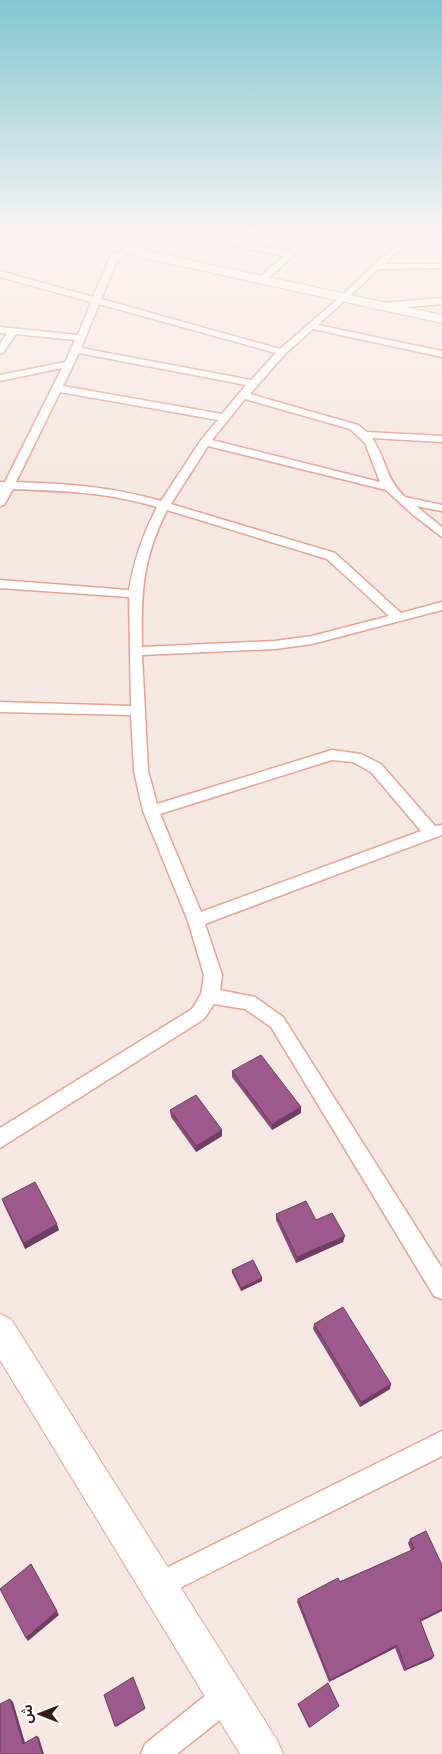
<svg xmlns="http://www.w3.org/2000/svg" width="442" height="1754" font-family="'Asap Condensed','Noto Sans Arabic',sans-serif">
<style>
.lines{fill:none;stroke-linecap:round;stroke-linejoin:round}
.street-casing{stroke:#e6a490;stroke-width:3}
.secondary-casing{stroke:#e6a490;stroke-width:2}
.street{fill:#fff;fill-rule:evenodd}
.secondary{fill:#fff;fill-rule:evenodd}
.wall{fill:#874d78}
.shaded-wall{fill:#6e3e61}
.building{fill:#9d598b;stroke:#6e3e61}
</style>
<rect width="100%" height="100%" fill="#f5e7e2"/>
<g class="lines">
<!-- street casing -->
<g class="street-casing">
<g id="street">
<path d="M236 237H244L242 242 291 252 293 256 263 283H257V279L284 256 236 246 232 242Z"/>
<path d="M404 237H412L384 264H442V268L379 269 318 325 442 351V357L313 329 285 354 250 394 358 425 367 432 442 436V442L372 438C387 459 384 477 405 497L442 505V511L416 506 442 527V537L412 514 386 490 208 446 171 504 335 553 401 613 442 602V610L312 644 275 649 142 655 148 771 157 804 332 750 361 754 381 764 435 826 442 825V835L205 924 222 975 220 990 255 997 283 1017 442 1268V1299L434 1296 271 1027 245 1009 214 1004 204 1019 0 1148V1128L192 1009 201 994 204 975 188 921 143 811 134 771 131 715 0 712V702L131 706 129 597 0 588V580L129 590C134 560 143 534 157 507 105 492 66 491 13 489L4 505 0 506V482H5L62 368 0 381V375L65 362 75 340 16 334 3 353 0 354V344L7 333H0V327L78 335 91 302 0 277V271L93 297 111 256 130 247H136V251L118 259 101 299 280 349 340 297ZM99 304 276 353 251 380 81 348ZM79 353 246 385 222 414 63 386ZM60 392 218 420 201 440 161 501C108 486 70 484 16 482ZM245 399 350 429 365 443 380 482 212 440ZM167 510 327 559 389 616 312 636 275 641 142 647C141 592 142 560 167 510ZM332 760 353 762 371 772 421 831 201 912 160 814Z"/>
<path d="M442 298V304L383 309 379 306 383 303Z"/>
<path d="M442 1431V1456L168 1594 159 1598 150 1594 146 1585 150 1576Z"/>
<path d="M226 1684 236 1687 239 1697 236 1707 177 1754H141L145 1744 216 1687Z"/>
</g>
</g>
<!-- secondary casing -->
<g class="secondary-casing">
<g id="secondary">
<path d="M0 237H16L0 245Z"/>
<path d="M112 237H125L137 246 157 253 442 315V323L149 259 129 252Z"/>
<path d="M0 1314 11 1319 277 1740 283 1754H240L0 1360Z"/>
</g>
</g>
<!-- street -->
<use href="#street" class="street"/>
<!-- secondary -->
<use href="#secondary" class="secondary"/>
</g>
<!-- wall -->
<g class="wall">
<path d="M232 1071 301 1107V1113L272 1130 232 1077Z"/>
<path d="M170 1110 222 1136 196 1152 171 1117Z"/>
<path d="M2 1199 59 1230 25 1249 4 1205Z"/>
<path d="M276 1214 316 1220 343 1242 296 1263 276 1220Z"/>
<path d="M232 1270 262 1278V1281L241 1291 232 1273Z"/>
<path d="M314 1324 390 1389 360 1407 313 1329Z"/>
<path d="M426 1531 421 1622 434 1656 432 1659 404 1671 395 1648 329 1682 297 1602 298 1599 411 1551 408 1543 410 1539Z"/>
<path d="M298 1704 339 1706 309 1728 298 1705Z"/>
</g>
<!-- shaded-wall -->
<g class="shaded-wall">
<path d="M301 1107V1113L272 1130V1124Z"/>
<path d="M222 1130V1136L196 1152V1146Z"/>
<path d="M57 1224 59 1230 25 1249 24 1243Z"/>
<path d="M345 1236 343 1242 296 1263 297 1257Z"/>
<path d="M262 1278V1281L241 1291V1288Z"/>
<path d="M391 1384 390 1389 360 1407 361 1402Z"/>
<path d="M31 1564 59 1615 28 1641 26 1638Z"/>
<path d="M442 1609V1611L418 1623 420 1620Z"/>
<path d="M397 1645 395 1648 329 1682 330 1680Z"/>
<path d="M434 1656 432 1659 404 1671 406 1669Z"/>
<path d="M10 1699 13 1702 26 1746 23 1744Z"/>
<path d="M145 1708V1709L116 1727 115 1726Z"/>
<path d="M37 1736 39 1738 44 1754H42Z"/>
</g>
<!-- building -->
<g class="building">
<path d="M261 1055 301 1107 272 1124 232 1071Z"/>
<path d="M196 1095 222 1130 196 1146 170 1110Z"/>
<path d="M35 1182 57 1224 24 1243 2 1199Z"/>
<path d="M306 1201 316 1220 332 1213 345 1236 297 1257 276 1214Z"/>
<path d="M253 1260 262 1278 241 1288 232 1270Z"/>
<path d="M343 1307 391 1384 361 1402 314 1324Z"/>
<path d="M426 1531 442 1565V1609L420 1620 434 1656 406 1669 397 1645 330 1680 298 1599 338 1578 340 1582 414 1549 410 1539Z"/>
<path d="M31 1564 57 1611 26 1638 0 1589Z"/>
<path d="M133 1677 145 1708 115 1726 104 1695Z"/>
<path d="M328 1683 339 1706 310 1727 298 1704Z"/>
<path d="M10 1699 23 1744 37 1736 42 1754H0V1704Z"/>
</g>
<!-- sky -->
<linearGradient id="sky" x2="0" y2="1"><stop stop-color="#82c6d1"/><stop offset="0.49" stop-color="#faf4f2"/><stop offset="1" stop-color="#faf4f2" stop-opacity="0"/></linearGradient>
<rect width="442" height="482" fill="url(#sky)"/>
<!-- north arrow -->
<g transform="translate(40 1714) rotate(270)" stroke="#ffffff" stroke-width="4" paint-order="stroke">
<path d="M0-4L9 19L0 12L-9 19Z" fill="#351c15"/>
<text y="-8" font-size="14" font-weight="bold" text-anchor="middle" fill="#351c15">ش</text>
</g>
</svg>
